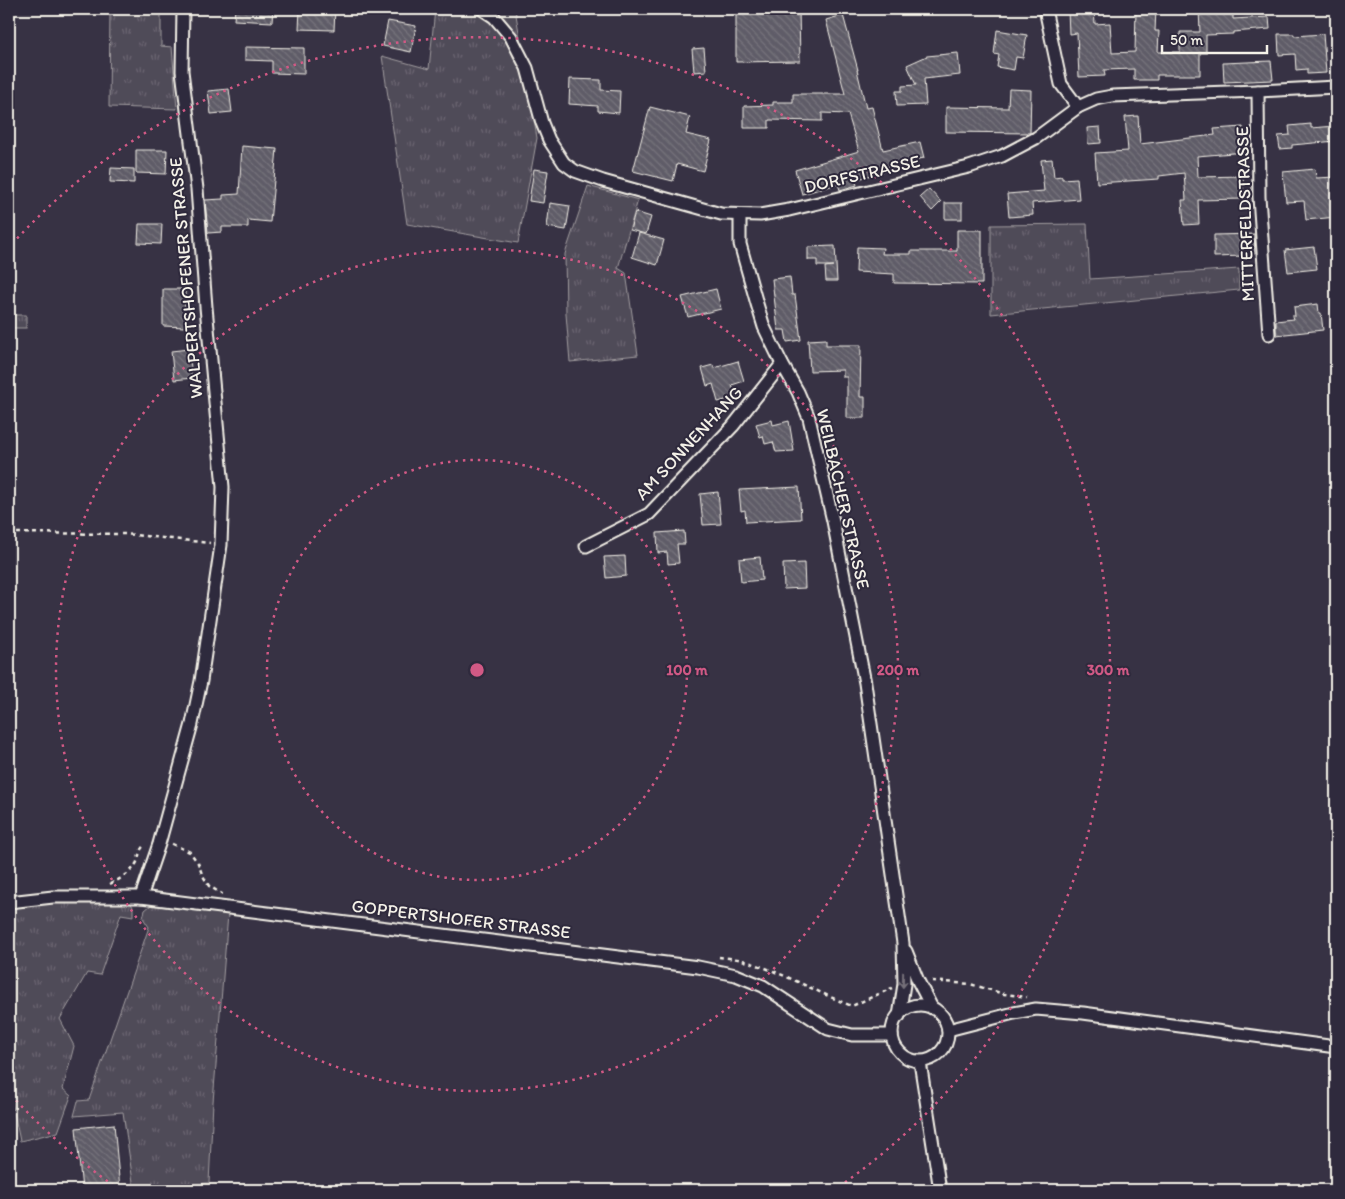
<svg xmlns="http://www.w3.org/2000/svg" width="1345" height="1199" font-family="Itim,sans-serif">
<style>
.grass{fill:url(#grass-tufts);stroke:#a29ea0}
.building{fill:url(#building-back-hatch);stroke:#f4f1e8}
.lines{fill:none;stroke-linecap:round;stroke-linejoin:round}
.street-casing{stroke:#f4f1e8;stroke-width:15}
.path{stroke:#f4f1e8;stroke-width:2.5;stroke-dasharray:4 4;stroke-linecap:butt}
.street{stroke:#2f2a3d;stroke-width:11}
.oneway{stroke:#747079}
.ring{fill:none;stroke:#d15985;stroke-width:2.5;stroke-dasharray:2.5 5}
.labels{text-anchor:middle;stroke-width:4;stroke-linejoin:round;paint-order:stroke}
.street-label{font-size:18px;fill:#f4f1e8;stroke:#2f2a3d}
.centre{fill:#d15985;stroke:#2f2a3d;stroke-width:2.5}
.ring-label{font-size:15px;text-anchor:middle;font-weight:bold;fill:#d15985;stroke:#2f2a3d;stroke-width:4;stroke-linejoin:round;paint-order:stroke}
</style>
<defs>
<pattern id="grass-tufts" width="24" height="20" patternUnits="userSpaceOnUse" patternTransform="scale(1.25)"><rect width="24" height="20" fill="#504b59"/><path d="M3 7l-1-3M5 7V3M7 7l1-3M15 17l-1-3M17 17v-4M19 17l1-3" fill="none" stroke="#6a6571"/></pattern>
<pattern id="building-back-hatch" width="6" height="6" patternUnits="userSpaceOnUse" patternTransform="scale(1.25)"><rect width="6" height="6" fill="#5f5c67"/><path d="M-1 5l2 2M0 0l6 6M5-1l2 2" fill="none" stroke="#77747d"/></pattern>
</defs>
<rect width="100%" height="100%" fill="#373244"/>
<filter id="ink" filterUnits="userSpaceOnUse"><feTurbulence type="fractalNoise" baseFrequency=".02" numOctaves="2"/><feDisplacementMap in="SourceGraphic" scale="10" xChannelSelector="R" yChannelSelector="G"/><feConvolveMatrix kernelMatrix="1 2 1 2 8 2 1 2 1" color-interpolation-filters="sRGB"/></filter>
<g filter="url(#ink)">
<!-- grass -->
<g class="grass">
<path d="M110 9H161V46L172 47 177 109 109 107Z"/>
<path d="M435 9H515L537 138 518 243 407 224 382 56 429 69Z"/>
<path d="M588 186 638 200 618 268 626 273 638 355 570 362 566 314 565 254Z"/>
<path d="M1087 224 1090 279 1239 269V290L991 314V225Z"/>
<rect x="9" y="315" width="17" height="13"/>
<path d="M102 901 130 902 133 907V916L121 914 100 975 87 973 60 1019 74 1046 63 1089 71 1096 58 1132 20 1141 11 1098H9V908L54 903Z"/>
<path d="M151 905 228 914 213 1102 209 1183 134 1189 123 1112 74 1116 78 1101 89 1100 149 927 143 918 145 910Z"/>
</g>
<!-- building -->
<g class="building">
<path d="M235 9H273L272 22 234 20Z"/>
<path d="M300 9H335L334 30 299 29Z"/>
<path d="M736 9H799L800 61 736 62Z"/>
<path d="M1094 9 1095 24 1110 23 1112 53 1135 52 1136 9H1156L1155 31H1159L1158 52H1180V32H1200L1199 9H1233V19L1269 17 1270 29 1233 32V34L1206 35V53H1200V75H1157V80H1134V69L1104 70 1105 76 1079 77 1077 33 1069 34 1068 10Z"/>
<path d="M843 15 858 70H857L866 108 872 107 883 150 920 142 924 158 887 166 888 170 855 180 857 185 840 190 838 184 802 194 795 170 859 151 848 114 822 113V121L769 120V128H744V106L773 105V102H793V94H845L826 20Z"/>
<path d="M388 21 416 26 411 52 383 46Z"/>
<path d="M997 30 1027 35 1023 58 1016 57 1014 70 997 67 999 55 994 54Z"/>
<path d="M1278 34H1294V36L1323 34 1326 73 1307 74V69L1296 70 1295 54 1279 55Z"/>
<path d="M245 47 304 48V74L272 73V61L245 60Z"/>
<path d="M704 48 706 71 694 72 692 49Z"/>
<path d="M958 53 960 75 924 79 926 105 897 106 896 91H902V86L916 85 907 65 927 56Z"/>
<path d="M1271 61 1273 80 1224 82 1223 63Z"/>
<path d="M570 79 601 80V90L620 91 619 113 598 111V106L569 104Z"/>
<path d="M229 89 232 112 211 114 208 91Z"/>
<path d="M1009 89 1031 90 1030 133 946 132V107L1008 108Z"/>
<path d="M650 107 690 117 686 134 711 140 703 171 677 164 673 181 633 171Z"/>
<path d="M1138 116 1140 144 1215 135 1214 129 1243 127 1245 152 1197 156 1198 177 1243 176V199L1198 200 1199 224 1184 225 1182 200H1186L1184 173 1159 176V179L1097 183 1095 153 1128 151 1125 117Z"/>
<path d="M1311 124V128L1336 126V141L1292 145V148L1280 149 1278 136 1290 135 1289 126Z"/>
<path d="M1100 127 1101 143 1088 144 1087 128Z"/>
<path d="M242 146 277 149 270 222 248 220V227H222V232L208 233 205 200 223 199V195L239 194Z"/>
<path d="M136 150H167L166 174 136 173Z"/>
<path d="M1052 159 1054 177 1062 176V179L1077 178 1079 199 1032 203 1033 215 1009 217 1007 194 1044 191 1041 160Z"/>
<path d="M111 168 134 169V183L110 182Z"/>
<path d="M534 169 548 171 543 203 529 201Z"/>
<path d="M1315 169 1316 178 1336 177V217L1306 220 1304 201 1286 202 1283 172Z"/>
<path d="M929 189 941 202 932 211 920 197Z"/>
<path d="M550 203 570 206 566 230 547 227Z"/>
<rect x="945" y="203" width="17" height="16"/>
<path d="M635 212 651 217 646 234 630 230Z"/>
<path d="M139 224H162L161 244 138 243Z"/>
<path d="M957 230H982V284L894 283V274L856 272 857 247 883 248 882 254H911V251H957Z"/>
<path d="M639 233 664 240 657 265 632 257Z"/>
<path d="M1254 234 1255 254H1244V256L1214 257V235Z"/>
<path d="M835 246 837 281H826L825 267 833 266H817V260H808V247Z"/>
<path d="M1314 247 1317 269 1288 272 1285 250Z"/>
<path d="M790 277 792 295H795L801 340 787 342 785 330H778L772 279Z"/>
<path d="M163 289H185V327L163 326Z"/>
<path d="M716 289 721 309 688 317 682 297Z"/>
<path d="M1318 304 1319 313H1321L1323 330 1276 335V321L1293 319 1292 316H1295L1294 307Z"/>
<path d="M826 339V345H861L860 397H865V418H847V377H843V370L810 371 808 340Z"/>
<path d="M189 349 192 378 174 380 171 351Z"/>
<path d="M738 361 744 381 732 385 736 397 718 402 713 384 707 386 702 368 713 365 714 368Z"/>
<path d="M772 420 773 425 789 421 794 451 776 452 773 442 765 444 763 436 760 437 756 424Z"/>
<path d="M799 487 801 519 746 522 745 510 741 511 739 490Z"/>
<path d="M718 492 721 524 703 525 700 494Z"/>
<path d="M684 531 685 544H677L679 563 668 564 667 552 658 553 657 533Z"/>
<path d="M625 556 626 576 606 578 604 557Z"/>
<path d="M760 557 762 580 741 582 739 559Z"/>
<path d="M804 563 805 588 784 589 783 564Z"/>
<path d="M114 1124 120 1189 82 1190 76 1128Z"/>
</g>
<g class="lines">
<!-- street casing -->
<g class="street-casing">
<g id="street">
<path d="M482 9 494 17 511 37 527 68 542 123 549 140 564 163 575 171 603 181 721 214 760 215 789 210 969 167 1002 156 1036 138 1078 107 1096 99 1112 96 1258 91 1336 87"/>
<path d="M1045 9 1061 84 1078 107"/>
<path d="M1258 91 1259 197 1269 334"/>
<path d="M740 215V244L757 304 764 327 782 364 798 392 809 418 833 521 865 683 903 943 904 984 899 1016"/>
<path d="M586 546 649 514 733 426 782 364"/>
<path d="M141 897 159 844 192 724 201 681 221 545 223 487 206 307 197 189 182 71 183 9"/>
<path d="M9 902 53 897H141L698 967 736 975 763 986 828 1029 852 1035H892"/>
<path d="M906 951 918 981 932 1008"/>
<circle cx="920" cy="1033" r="28"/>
<path d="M948 1030 1014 1013 1036 1009 1083 1013 1336 1047"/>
<path d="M920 1062 940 1190"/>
</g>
</g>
<!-- path -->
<g class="path">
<path d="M9 533 125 534 210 543"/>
<path d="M172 844 190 852 198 863 202 874 209 886 222 894"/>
<path d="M110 884C120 879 130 874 136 864 140 857 138 850 145 845"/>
<path d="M434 920 480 925"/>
<path d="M719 957C727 958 737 958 745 961 782 972 816 992 852 1006L892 988"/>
<path d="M932 981 970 984 1004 994 1027 997"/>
</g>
<!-- street -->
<use href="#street" class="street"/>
</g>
<!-- one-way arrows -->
<defs><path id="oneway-shaft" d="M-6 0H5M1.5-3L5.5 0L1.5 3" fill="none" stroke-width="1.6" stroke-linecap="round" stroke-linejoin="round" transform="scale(1.25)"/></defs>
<use class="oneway" href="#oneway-shaft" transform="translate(903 980) rotate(91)"/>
</g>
<!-- distance rings -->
<g class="ring">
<circle cx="477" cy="670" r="210"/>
<circle cx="477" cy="670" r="421"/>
<path d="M120 1190A631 631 0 0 1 12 1096M12 244A631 631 0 1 1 834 1190"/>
</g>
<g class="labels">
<!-- street labels -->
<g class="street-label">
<text transform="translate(862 174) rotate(-13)" y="6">DORFSTRASSE</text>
<text transform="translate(1245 214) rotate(-92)" y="6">MITTERFELDSTRASSE</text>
<text transform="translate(186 278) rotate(-95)" y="6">WALPERTSHOFENER STRASSE</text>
<text transform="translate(689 443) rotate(-47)" y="6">AM SONNENHANG</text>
<text transform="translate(843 499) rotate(77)" y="6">WEILBACHER STRASSE</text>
<text transform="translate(461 919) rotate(7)" y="6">GOPPERTSHOFER STRASSE</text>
</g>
</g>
<circle cx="477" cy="670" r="8" class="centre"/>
<g class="ring-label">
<text x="687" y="675">100 m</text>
<text x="898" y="675">200 m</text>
<text x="1108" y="675">300 m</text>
</g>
<!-- margin -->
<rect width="1345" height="1199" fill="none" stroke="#2f2a3d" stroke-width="30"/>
<rect x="15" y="15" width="1315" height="1169" fill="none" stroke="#f4f1e8" stroke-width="2" filter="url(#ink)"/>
<!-- scale -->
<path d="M1162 45v8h105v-8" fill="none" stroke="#f4f1e8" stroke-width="2.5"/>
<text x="1170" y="45" font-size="15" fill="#f4f1e8" stroke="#2f2a3d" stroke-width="4" paint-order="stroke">50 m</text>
</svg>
